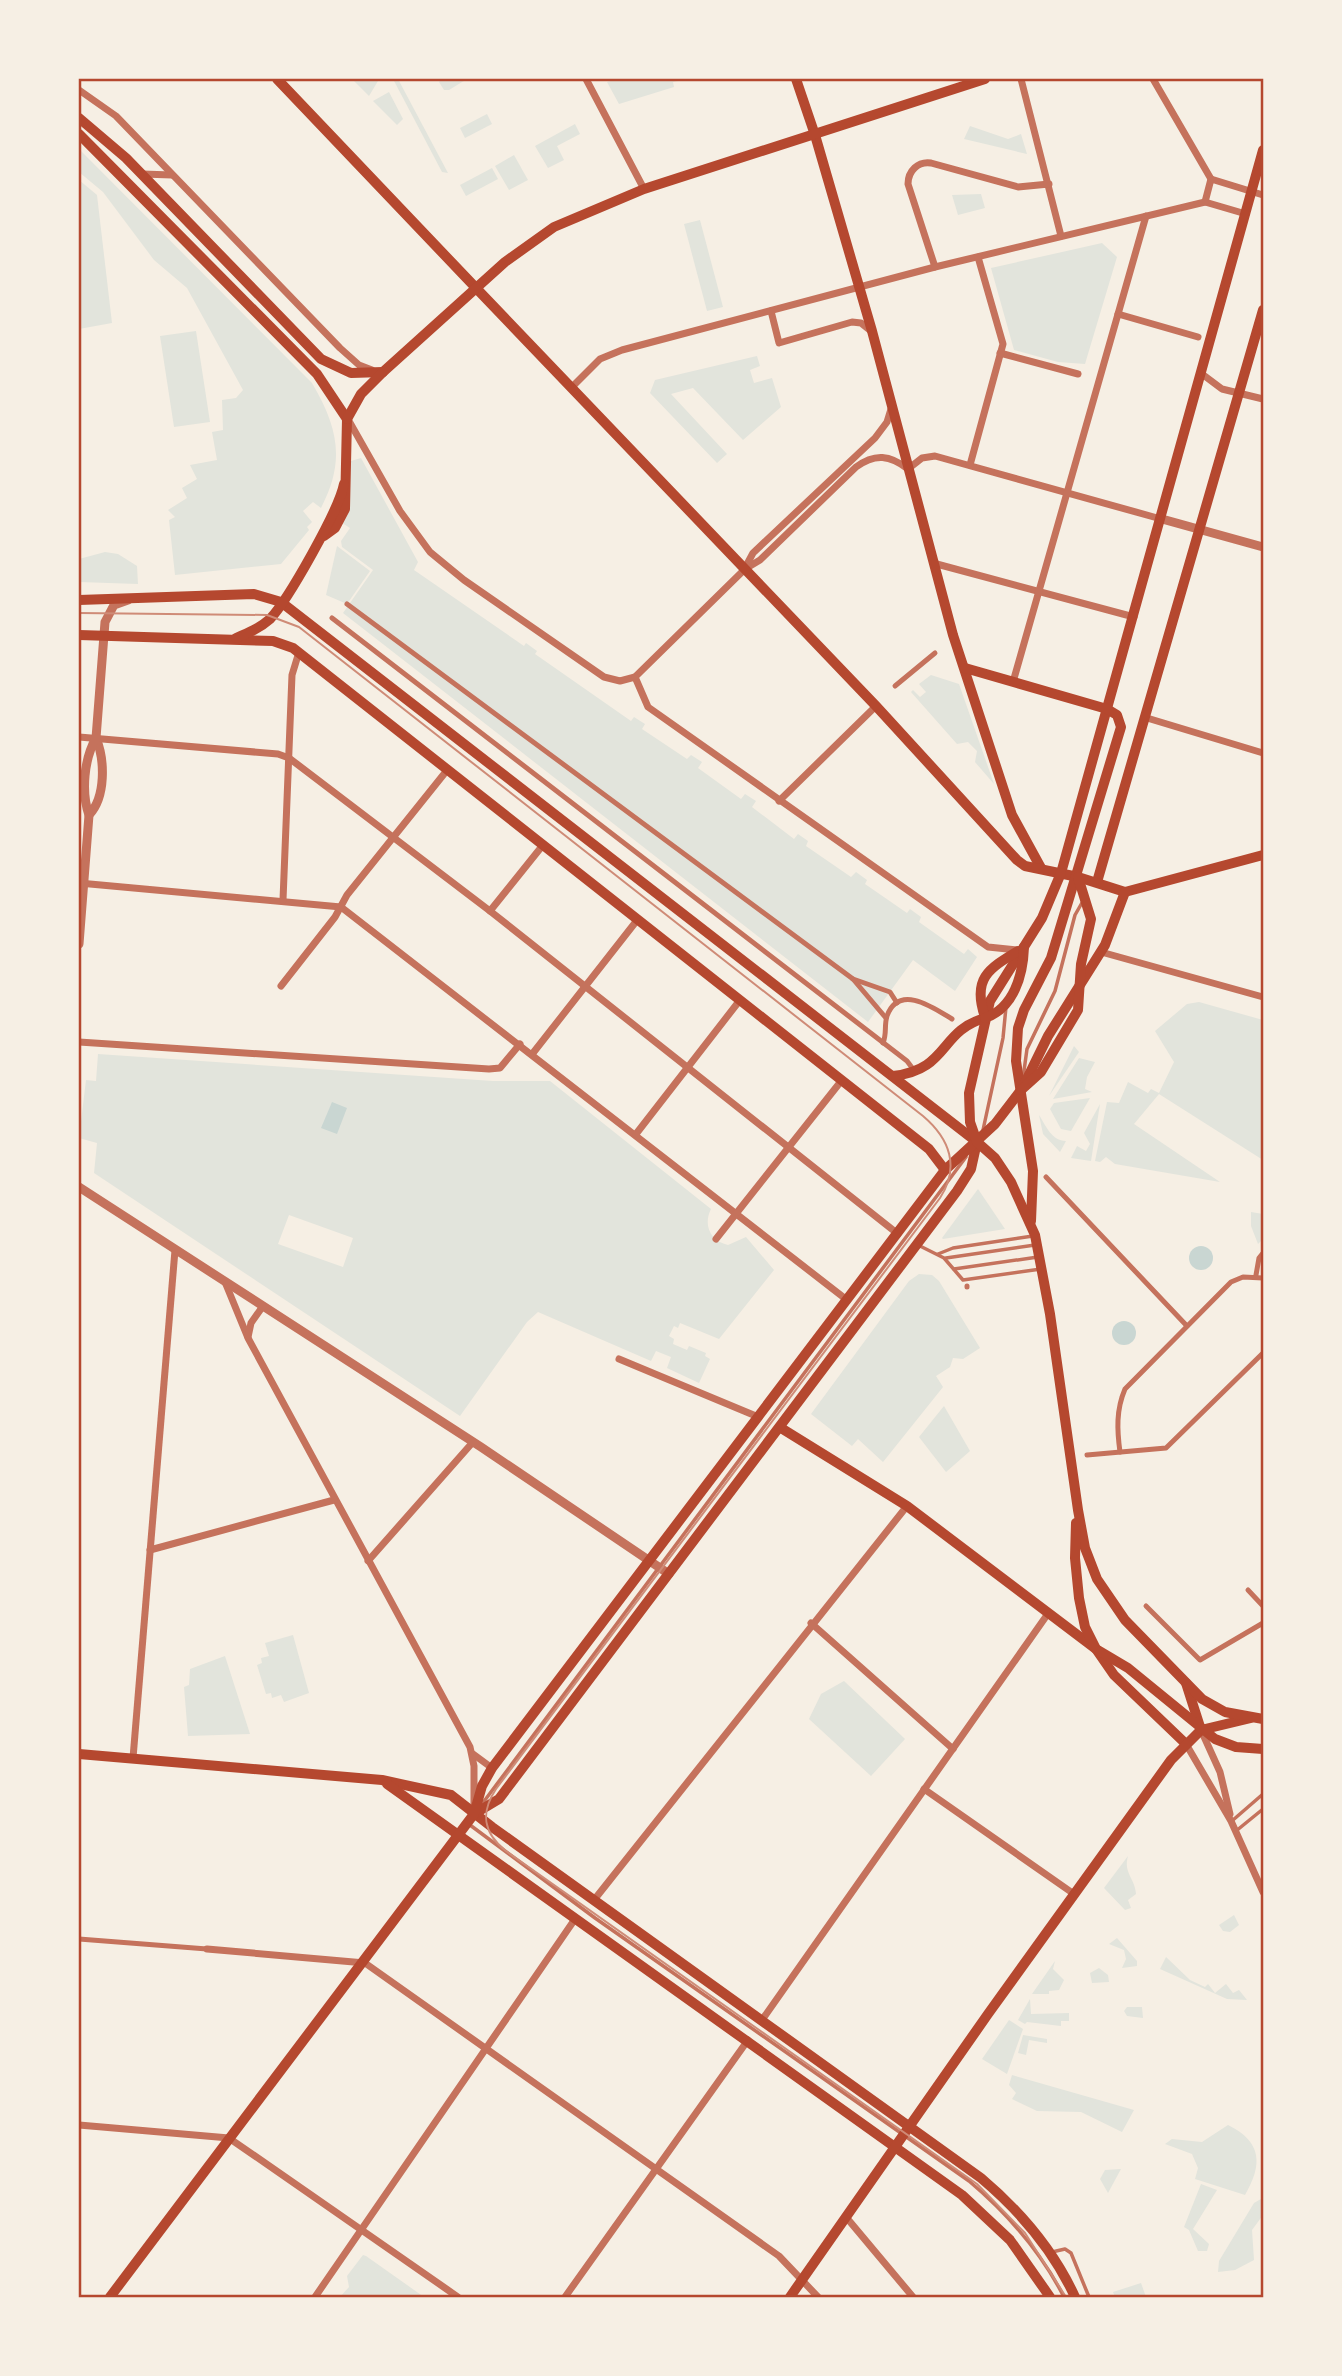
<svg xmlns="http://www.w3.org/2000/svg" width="1342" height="2376" font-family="Figtree,sans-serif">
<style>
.green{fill:#e2e4dc;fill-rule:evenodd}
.water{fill:#c9d6d2}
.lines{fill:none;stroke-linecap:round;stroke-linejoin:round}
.service{stroke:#c5725c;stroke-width:3.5}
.pedestrian{stroke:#c5725c;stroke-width:5}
.minor{stroke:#c5725c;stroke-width:7}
.tertiary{stroke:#c5725c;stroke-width:9}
.secondary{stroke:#b5482f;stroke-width:10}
.primary{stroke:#b5482f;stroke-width:10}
.tram{stroke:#cf8b77;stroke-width:2}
.neatline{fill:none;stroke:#b5482f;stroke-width:2.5}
</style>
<rect width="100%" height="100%" fill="#f6efe4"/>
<!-- green -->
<g class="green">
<path d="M352 79 378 81 369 96Z"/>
<path d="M393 79H398L448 173 442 172Z"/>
<path d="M441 79H467L449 90H444L439 82Z"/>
<path d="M618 79H688L673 82 674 87 619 104 607 82Z"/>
<path d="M389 92 403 119 397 125 373 101Z"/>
<path d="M487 114 492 124 465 138 460 128Z"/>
<path d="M575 124 580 134 557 146 564 160 548 168 535 146Z"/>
<path d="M970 126 1008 139 1021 134 1027 154 964 139Z"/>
<path d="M79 149 312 383C339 429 345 462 321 508L313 502 303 511 312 522 307 527 309 530 281 564 175 575 169 520 175 517 168 510 187 498 182 488 197 479 190 465 217 460 212 432 223 430 222 400 236 398 243 390 187 288 154 260 103 192 79 172Z"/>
<path d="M514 155 528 180 509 190 495 166Z"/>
<path d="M492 168 498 179 466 196 460 185Z"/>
<path d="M79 180 97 195 112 323 79 329Z"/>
<path d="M981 194 985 208 958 215 952 195Z"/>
<path d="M700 220 723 307 707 311 684 224Z"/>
<path d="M1102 243 1117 257 1085 364 1058 362 1014 350 991 268Z"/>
<path d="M196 331 210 422 174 427 160 336Z"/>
<path d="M757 356 760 366 750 370 754 383 772 378 781 407 743 440 693 388 671 394 727 454 717 463 650 393 655 380Z"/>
<path d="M361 458 418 562 414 570 524 646 526 643 537 651 535 654 631 721 634 717 645 724 642 729 687 759 691 755 702 762 698 768 741 799 745 794 756 801 752 807 794 839 798 834 808 841 806 846 851 877 856 872 867 880 865 884 907 913 910 909 921 917 919 922 964 954 968 949 977 957 955 991 913 960 868 1022 343 613 373 570 342 547 341 541 350 528 339 521 351 461Z"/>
<path d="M337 546 370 571 347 604 326 595Z"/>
<path d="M105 552 118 554 137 566 138 584 79 582V559Z"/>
<path d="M931 675 959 684 994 784 975 762 977 751 968 742 957 744 911 692 913 690 920 697 926 692 919 684Z"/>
<path d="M1199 1002 1263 1020V1160L1159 1094 1134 1124 1220 1182 1115 1164 1106 1157 1100 1162 1095 1161 1107 1102 1119 1103 1128 1082 1148 1093 1151 1089 1159 1093 1174 1062 1155 1031 1187 1004Z"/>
<path d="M1074 1046 1079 1052 1049 1096Z"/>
<path d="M98 1054 493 1081H550L711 1209C703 1225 710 1241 728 1245L746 1237 774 1270 719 1339 680 1323 678 1328 674 1326 669 1336 674 1339 673 1344 687 1350 689 1346 706 1353 705 1356 710 1359 699 1383 667 1368 671 1357 656 1351 651 1361 538 1312 527 1322 460 1416 94 1173 97 1143 79 1138 86 1080 96 1081ZM289 1215 353 1238 343 1267 278 1244Z"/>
<path d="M1079 1058 1095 1062 1087 1077 1085 1089 1092 1092 1053 1099Z"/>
<path d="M1090 1098 1071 1131 1061 1129 1050 1109 1054 1103Z"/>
<path d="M1100 1104 1091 1161 1071 1158 1077 1146 1086 1151 1090 1144 1084 1133Z"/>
<path d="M1039 1115C1046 1126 1052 1141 1066 1141L1060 1152 1043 1134Z"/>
<path d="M978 1189 1005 1229 943 1239 942 1238Z"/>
<path d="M1251 1212 1263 1214V1239L1258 1244 1251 1226Z"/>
<path d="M919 1274 932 1275 939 1281 980 1348 963 1359 953 1358 950 1367 936 1376 943 1387 883 1462 858 1439 852 1446 811 1414 909 1281Z"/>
<path d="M944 1406 970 1451 946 1472 919 1437Z"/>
<path d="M293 1635 309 1693 284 1702 281 1695 272 1698 271 1693 266 1694 257 1665 262 1663 261 1658 269 1656 265 1643Z"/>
<path d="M225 1656 250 1734 188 1736 184 1687 189 1685 190 1669Z"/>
<path d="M844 1681 905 1739 871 1776 809 1719 821 1694Z"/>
<path d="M1128 1856C1123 1873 1135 1878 1136 1894L1128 1900 1131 1908 1125 1910 1104 1888Z"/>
<path d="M1234 1915 1239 1925 1230 1932 1223 1931 1219 1925Z"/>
<path d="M1117 1938 1137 1961V1966L1122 1968 1126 1959 1124 1950 1109 1944Z"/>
<path d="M1166 1957 1190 1980 1205 1987 1208 1984 1215 1993 1226 1984 1233 1993 1239 1990 1247 2000 1227 1999 1160 1969Z"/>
<path d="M1055 1961 1053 1969 1064 1980 1059 1990 1049 1991V1994H1032Z"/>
<path d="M1099 1968 1108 1975 1109 1982 1092 1983 1090 1973Z"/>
<path d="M1030 1999 1031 2014 1069 2013V2021H1061V2026L1027 2022 1025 2024 1018 2020Z"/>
<path d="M1127 2007H1142L1143 2018 1127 2016 1124 2011Z"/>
<path d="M1009 2020 1023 2029 1007 2074 982 2059Z"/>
<path d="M1023 2035 1047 2039V2043L1029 2040 1026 2055 1018 2053Z"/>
<path d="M1012 2075 1134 2110 1122 2132 1081 2112 1037 2111 1012 2099 1016 2093 1009 2085Z"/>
<path d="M1228 2125C1262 2142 1263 2164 1245 2195L1195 2179 1198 2168 1192 2154 1165 2144 1172 2139 1202 2142Z"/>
<path d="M1121 2169 1108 2193 1100 2179 1105 2170Z"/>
<path d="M1201 2184 1217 2190 1193 2229 1209 2244 1207 2251H1198L1189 2230 1184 2227Z"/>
<path d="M1261 2199 1263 2215 1252 2230 1254 2260 1235 2270 1218 2272 1219 2261 1254 2203Z"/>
<path d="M363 2255 366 2256 424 2297H340L349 2287 347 2276Z"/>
<path d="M1141 2283 1146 2297H1115L1113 2292Z"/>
</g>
<!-- water -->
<g class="water">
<path d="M332 1102 347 1108 337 1134 321 1128Z"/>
<circle cx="1201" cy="1258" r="12"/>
<circle cx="1124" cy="1333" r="12"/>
</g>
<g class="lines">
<!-- service -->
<g class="service">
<path d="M1023 1078 1027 1049 1055 991 1075 915 1083 901"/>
<path d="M983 1130 1003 1038 1006 1007"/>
<path d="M920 1246 944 1258 963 1280 1041 1269"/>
<path d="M938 1254 953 1248 1033 1236"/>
<path d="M946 1258 1035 1245"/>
<path d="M954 1269 1038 1257"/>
<path d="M482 1804 966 1157"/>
<path d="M1233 1820 1263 1794"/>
<path d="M470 1825 595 1918 969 2181C1008 2214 1041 2252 1064 2297"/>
<path d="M1236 1831 1263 1809"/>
<path d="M1052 2252 1065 2249 1071 2253 1089 2297"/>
</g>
<!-- pedestrian -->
<g class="pedestrian">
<path d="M347 604 853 979 886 1018"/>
<path d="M332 618 907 1061 913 1069"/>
<path d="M895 686 935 653"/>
<path d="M853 979 890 992 897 1003"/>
<path d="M883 1043C887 1034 884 1025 887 1016 899 983 934 1008 952 1019"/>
<path d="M1046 1177 1187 1326"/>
<path d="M1256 1275 1259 1258 1263 1253"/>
<path d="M967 1286V1287"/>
<path d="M1120 1452C1117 1430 1116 1410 1125 1389L1231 1282 1243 1277 1263 1278"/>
<path d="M1087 1455 1166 1448 1263 1353"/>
<path d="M1248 1590 1263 1606"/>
<path d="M1146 1606 1200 1660 1263 1623"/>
<path d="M79 1939 207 1949"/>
</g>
<!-- minor -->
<g class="minor">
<path d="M586 79 644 189"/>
<path d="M1021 79 1061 236"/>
<path d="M1153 79 1211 179"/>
<path d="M79 90 116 116 340 348 359 365 372 370"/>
<path d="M142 174 172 175"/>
<path d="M1246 214 1205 202 1211 179 1263 195"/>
<path d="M935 267 908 184C908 171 918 161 931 163L1018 187 1049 184"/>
<path d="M771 311 779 343 852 322 861 323 871 331"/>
<path d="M1118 314 1198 337"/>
<path d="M1000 353 1078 374"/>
<path d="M1202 374 1222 389 1263 399"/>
<path d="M572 387 600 359 622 350 935 267 1205 202"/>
<path d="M349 421 400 511 430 552 464 580 604 677 620 681 635 677 745 569 760 560 856 467C875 453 890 455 908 469L922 458 935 456 1161 519"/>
<path d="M970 465 1003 344 978 257"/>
<path d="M933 563 1134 617"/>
<path d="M745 568 753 553 875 438 887 422 891 409"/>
<path d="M635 677 648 707 988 947 1017 950"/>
<path d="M1013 682 1146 216"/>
<path d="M1147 718 1263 753"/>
<path d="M79 737 278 754 289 758 490 911 898 1234"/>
<path d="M779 801 876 706"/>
<path d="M79 883 341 907 847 1300"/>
<path d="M283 900 292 675 299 652"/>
<path d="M490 911 543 845"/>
<path d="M1101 952 1263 997"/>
<path d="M281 986 335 917 347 895 448 769"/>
<path d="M79 1042 489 1069 500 1068 520 1044"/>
<path d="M533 1053 638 919"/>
<path d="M636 1134 740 1000"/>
<path d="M716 1239 842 1080"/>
<path d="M225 1282 248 1338 470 1747 474 1766V1806"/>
<path d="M248 1337 251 1323 263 1306"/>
<path d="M619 1359 756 1416"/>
<path d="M150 1550 334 1500"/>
<path d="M368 1561 473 1442"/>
<path d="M811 1623 953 1749"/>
<path d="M1201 1730 1220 1772 1230 1814"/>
<path d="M1186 1744 1231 1821 1263 1892"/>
<path d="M473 1754 492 1768"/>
<path d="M133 1758 175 1250"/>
<path d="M924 1789 1074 1894"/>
<path d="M594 1900 907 1506"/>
<path d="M207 1949 365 1963 779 2256 818 2297"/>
<path d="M762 2020 1047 1615"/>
<path d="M79 2125 229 2138 458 2297"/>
<path d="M846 2217 913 2297"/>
<path d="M315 2297 575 1919"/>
<path d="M565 2297 748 2040"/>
</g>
<!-- tertiary -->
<g class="tertiary">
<path d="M1162 519 1263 547"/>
<path d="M89 815C106 797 105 760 96 738"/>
<path d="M79 944 89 815C81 792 84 759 96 738L105 622 114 605 128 600"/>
<path d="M79 1187 481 1447 669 1574"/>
</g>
<!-- secondary -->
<g class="secondary">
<path d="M277 79 476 288"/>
<path d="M796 79 815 135"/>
<path d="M324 536 335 528 345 509 347 419"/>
<path d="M79 600 254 594 281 602 977 1142"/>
<path d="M79 635 273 641 293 648 929 1149 945 1170"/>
<path d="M236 638C248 633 260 628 270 619 288 600 339 510 344 484"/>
<path d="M1061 873 1263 150"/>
<path d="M1097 882 1263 310"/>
<path d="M893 1076C949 1070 939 1031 985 1018"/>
<path d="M781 1428 907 1506 1096 1649 1114 1675 1186 1744"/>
<path d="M1186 1683 1201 1730"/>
<path d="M79 1754 382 1780 451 1795 492 1827 981 2178C1020 2211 1054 2251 1075 2297"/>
<path d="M387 1784 962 2195 1010 2240 1050 2297"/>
<path d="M474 1814 499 1799 957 1191 971 1169 977 1142"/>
<path d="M110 2297 474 1814 482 1786 492 1768 945 1170 995 1124 1021 1090"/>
<path d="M790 2297 988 2014 1171 1760 1201 1730 1251 1718"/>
</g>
<!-- primary -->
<g class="primary">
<path d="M79 118 126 158 321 359 351 373 383 372"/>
<path d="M79 134 317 374 347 419"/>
<path d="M815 135 872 331 953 635 1012 815 1041 868"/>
<path d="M476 288 876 706 1017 860 1025 866 1078 877 1125 892"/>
<path d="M347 419 361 394 383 372 505 262 554 227 644 189 985 79"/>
<path d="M965 668 1107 709 1117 715 1121 727 1051 958 1024 1010 1018 1028 1016 1061 1033 1171 1031 1221"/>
<path d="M1061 873 1042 918 990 1001 969 1093 970 1122 977 1142 995 1158 1011 1182 1035 1235 1050 1314 1078 1510 1085 1548 1097 1579 1125 1620 1202 1699 1225 1712 1263 1719"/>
<path d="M1125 892 1263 855"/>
<path d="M985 1017C972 979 988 969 1018 951"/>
<path d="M985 1018C1014 1008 1023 975 1024 947"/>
<path d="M1023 1087 1048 1036 1105 945 1125 892"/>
<path d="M1021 1090 1041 1072 1078 1010 1081 964 1091 919 1078 877"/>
<path d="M1076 1523 1075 1558 1079 1598 1085 1627 1096 1649 1128 1668 1215 1739 1236 1747 1263 1749"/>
</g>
<!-- tram -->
<path class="tram" d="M79 613 267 615 299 627 923 1116C950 1139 960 1167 940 1198L496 1789C480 1813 483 1833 506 1851L977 2184 1025 2233 1066 2297"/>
</g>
<!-- border -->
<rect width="1342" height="2376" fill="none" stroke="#f6efe4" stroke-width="161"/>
<rect x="80" y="80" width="1182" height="2216" class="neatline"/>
</svg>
